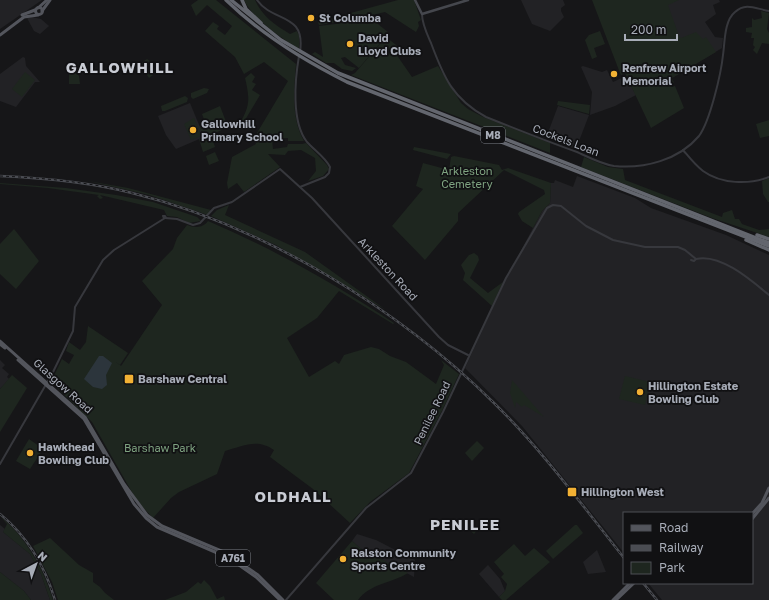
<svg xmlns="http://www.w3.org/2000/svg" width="769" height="600" font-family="'Golos Text',sans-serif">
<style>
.built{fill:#222225}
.green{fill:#1e261f}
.water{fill:#2c353c}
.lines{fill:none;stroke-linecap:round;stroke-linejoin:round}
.tertiary{stroke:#37383d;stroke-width:2}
.secondary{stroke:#45474d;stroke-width:2.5}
.primary{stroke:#53555c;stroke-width:3}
.motorway{stroke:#63666e;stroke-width:3.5}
.rail-casing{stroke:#4a4c52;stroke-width:2.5}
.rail{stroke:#111113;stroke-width:1;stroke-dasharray:3;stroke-linecap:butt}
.poi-dot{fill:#f2b134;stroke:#111113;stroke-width:1.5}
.labels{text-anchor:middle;stroke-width:3.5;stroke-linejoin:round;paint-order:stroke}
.shield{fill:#111113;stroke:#7b7e86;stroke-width:1}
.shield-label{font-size:10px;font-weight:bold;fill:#a8adb8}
.poi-label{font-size:11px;font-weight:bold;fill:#a8adb8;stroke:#111113;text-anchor:start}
.street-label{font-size:11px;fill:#a8adb8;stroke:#111113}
.park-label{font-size:11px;fill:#7fa381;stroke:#111113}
.district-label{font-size:15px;font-weight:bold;letter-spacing:1px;fill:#c9ccd4;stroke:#111113}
</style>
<rect width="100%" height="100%" fill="#161618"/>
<!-- built -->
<g class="built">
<path d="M0 0H42L0 29Z"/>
<path d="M521 0H563L565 5 561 8V11L564 17 550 31 532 24Z"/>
<path d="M640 0H719L720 2 713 5 716 14 705 22 715 37 723 38 722 48 672 78Z"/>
<path d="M32 17 41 19 49 26 40 34 34 31 27 18Z"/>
<path d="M23 57 25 58 26 66 40 82H35L16 107 0 101V74Z"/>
<path d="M583 66 602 72 607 70 613 82 626 76 636 95 615 106 590 115 592 92 581 67Z"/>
<path d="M190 103 204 137 176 149 166 135 158 116Z"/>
<path d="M558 106 589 115 576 149 546 138Z"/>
<path d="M577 176 635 198 651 208 726 235 769 255V600H662L648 583H752V513H624V553L522 426 465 368 507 277 542 211 550 203 551 183H554L555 180 573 187Z"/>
<path d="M0 360 5 365 2 368 9 374 7 377 9 379 0 389Z"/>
<path d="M0 525 5 529 3 532 30 554 41 574 50 600H31L24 591 0 572Z"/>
<path d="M357 534 376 540 415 560 414 577 360 548 352 541Z"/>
<path d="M597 550 606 572 588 574 583 562Z"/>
<path d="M488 565 500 579 505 591 499 597 479 574Z"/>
</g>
<!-- green -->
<g class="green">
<path d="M198 0H216L296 64C294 89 291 119 304 141H288V138L272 139 273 149 287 147 288 144H302L306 143 327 165 329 169 323 176 308 181 316 171 315 158 301 150 288 151 285 155 268 154 280 167 244 192 237 183 228 189 227 183 232 157 256 144 254 138 288 81 264 62 244 74 235 57 205 31 213 22 219 26 217 29 225 35 232 26 207 5 196 16 191 5Z"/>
<path d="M244 0H255C262 16 275 25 290 34L297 31 299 36V48C283 41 251 16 244 0Z"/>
<path d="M398 0H414L421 20 418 22 419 26 416 32 385 12 368 16 389 33 359 68 345 57 341 58 345 65 356 68 352 71 342 69 334 63H326L312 54 315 52 323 57 319 26 344 23 357 19 319 25 318 22Z"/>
<path d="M592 0H679L668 5 679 36 681 38 696 32 703 39 706 37 716 52 672 78 674 83 671 84 672 87 675 86 684 108 651 128 625 73 621 75 620 73Z"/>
<path d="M761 11 769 13 767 29 769 33V44L762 43 757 54 753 50 755 47 753 45 754 38H751L752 33 746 32V28L752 27V18L754 20 762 18Z"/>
<path d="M600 31 605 44 594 48 597 57 592 59 585 40 589 35Z"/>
<path d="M386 37 400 48 396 54 412 77 438 66 461 103 468 109 483 117 550 143V153L351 75 355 73Z"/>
<path d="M147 59 150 61 147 65 153 75 149 78 141 66 137 70 135 67Z"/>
<path d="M73 68 79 76 80 84H69V73L66 71Z"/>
<path d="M25 72 35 80 22 97 12 89Z"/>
<path d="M251 73 255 77 252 82 256 84 252 90 260 95 239 130 237 129C249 107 251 103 245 78Z"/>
<path d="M204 88 209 89 207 93 193 99 191 97V93Z"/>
<path d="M185 96 188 98 187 102 165 111H162L161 106Z"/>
<path d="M558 101 590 105 589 114 557 105Z"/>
<path d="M220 106 228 127 211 135 215 147 203 152 199 139 203 137 199 126 205 122 202 114Z"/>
<path d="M194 118 202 136 191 140 184 124Z"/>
<path d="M769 120V136L760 138 756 124Z"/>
<path d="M414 147 451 154 447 159 413 150Z"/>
<path d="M215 152 219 161 209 165 206 156Z"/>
<path d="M454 156 499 165 502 170 508 168 551 183 550 203 542 211 533 228 522 221 518 214 519 212 545 194 544 190 504 170 458 213V221L425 260 392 226 423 189 416 186 423 163 449 170 451 157Z"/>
<path d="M584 157 608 167 623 169 625 180 722 217 723 213 732 210 735 219H739L742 224 759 230 769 229V237L712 218 581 167Z"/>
<path d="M769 178V202H768L763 194 762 181Z"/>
<path d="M88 181 128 188 211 210 208 215 149 195Z"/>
<path d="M0 183 66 188 116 195 153 202 197 217 201 221 189 223 177 217 167 216 164 210 100 195 103 198 100 199 97 196 99 195 48 188 0 184Z"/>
<path d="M229 205 225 215 305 252 386 310 276 245 211 216 217 210Z"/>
<path d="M208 221C273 249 334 283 394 323L393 324 339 291 317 318 287 338 309 377 335 361 339 364 344 355 371 347 379 349 390 356 406 362 436 384 444 365 441 360 459 374 443 409 409 473 370 502 350 523 313 489 270 457 274 450C257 438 243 446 225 451L217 474 179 492 171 498 153 518 137 501 92 422 54 385 52 380 62 359 69 364 74 355 66 351 69 342 80 350 86 342 88 326 128 353 120 365 114 361 154 389 121 366 162 305 142 281 173 249 177 238 187 225C195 228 203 228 208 221Z"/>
<path d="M14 229 39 261 16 289 0 274V244Z"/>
<path d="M474 253 478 256 479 260 470 278 488 293 503 282 492 306 463 280 465 273 461 265 469 255Z"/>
<path d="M12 375 27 388 0 432V389Z"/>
<path d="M625 376 650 382 645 405 619 399Z"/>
<path d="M512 380 544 417 524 405 522 407 516 402 515 408 510 393Z"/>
<path d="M29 439 43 449 30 469 16 461Z"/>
<path d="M477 441 484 448 472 461 465 453Z"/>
<circle cx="600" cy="493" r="5"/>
<path d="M0 516C26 538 43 567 53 600H50L41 574 30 554 3 532 7 524Z"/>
<path d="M469 520 478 529 474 534 464 525Z"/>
<path d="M575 525H577L583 533 553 559 546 551Z"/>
<path d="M50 538 79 565 93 573V582L100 587 105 593 114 600H58L52 582 33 546Z"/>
<path d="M352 541 360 548 408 573C392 583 369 584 358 600H334L316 583Z"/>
<path d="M514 544 525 556 534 548 550 562 506 600H502L499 597 505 591 507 584 501 577 504 574 494 562Z"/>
<path d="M0 572 24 591 31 600H0Z"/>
<path d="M204 580 210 586 217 599 224 596 225 600H165L186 592 198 582 201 584Z"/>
</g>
<!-- water -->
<path class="water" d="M99 356H103L112 363 106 375 107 385 102 389 93 387 84 379Z"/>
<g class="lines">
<!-- tertiary -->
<g class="tertiary">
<path d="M257 0C273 23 306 12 300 52"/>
<path d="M422 14C422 24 427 34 431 43 444 78 453 99 486 117 516 129 546 141 577 152 588 157 601 164 614 166 644 169 679 160 699 136 710 121 721 74 723 55 725 42 724 21 735 12 746 2 756 9 769 11"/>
<path d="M299 56C295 79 291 122 307 142 314 150 325 157 330 167L329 173 325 177 300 187"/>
<path d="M683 150C689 157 695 165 703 171 721 184 749 185 769 177"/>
<path d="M163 216H165L166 218H164Z"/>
<path d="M165 218 177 219 193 225 200 223 214 208 232 202 280 169 312 198 439 337 448 345 468 355"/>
<path d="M696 259C720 253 751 280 769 295"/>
<path d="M0 464 52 374 73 331 75 307 103 260 114 250 165 218"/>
<path d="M286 600 366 508 411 473 443 412 506 278 547 208 553 205 561 206 586 226 613 240 645 247H678L685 250 696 259 694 261 691 260"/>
</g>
<!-- secondary -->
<path class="secondary" d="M415 0 422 14 468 0"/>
<!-- primary -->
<g class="primary">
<circle cx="39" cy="11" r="3.5"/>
<path d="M38 8 47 0"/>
<path d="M42 11 50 0"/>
<path d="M22 15 35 10"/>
<path d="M0 35 24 17 38 15"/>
<path d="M0 341 85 417 124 484 147 515 162 526 226 553 258 575 283 600"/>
<path d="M0 344 5 348"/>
<path d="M18 360 84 419 134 504 146 518 157 527 229 558 256 577 280 600"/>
<path d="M752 514 762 503 769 488"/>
<path d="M752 519 769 498"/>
<path d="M613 600 630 583"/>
<path d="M616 600 634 583"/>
</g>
<!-- motorway -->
<g class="motorway">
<path d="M226 0C261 34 303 60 347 82L769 246"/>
<path d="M231 0 281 40 338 73 769 243"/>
<path d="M242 0 246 9 261 23"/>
<path d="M757 235 769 239"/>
<path d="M746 240 769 250"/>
</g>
<!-- rail casing -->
<g class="rail-casing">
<g id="rail">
<path d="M0 176C45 178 89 182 132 193 262 225 399 309 494 403 542 450 582 505 624 558"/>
<path d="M0 514C27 536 45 567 55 600"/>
<path d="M643 583 657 600"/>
</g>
</g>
<!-- rail -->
<use href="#rail" class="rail"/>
</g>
<!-- markers -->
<g class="poi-dot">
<circle cx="311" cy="18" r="4"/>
<circle cx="350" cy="44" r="4"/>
<circle cx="614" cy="74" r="4"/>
<circle cx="193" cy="130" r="4"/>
<rect x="124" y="374" width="10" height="10" rx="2"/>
<circle cx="640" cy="392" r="4"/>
<circle cx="30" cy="453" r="4"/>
<rect x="567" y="487" width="10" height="10" rx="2"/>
<circle cx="343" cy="559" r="4"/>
</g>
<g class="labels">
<!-- shield labels -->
<g class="shield">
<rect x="481" y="127" width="24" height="16" rx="3"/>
<rect x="216" y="550" width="34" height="16" rx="3"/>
</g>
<g class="shield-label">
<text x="493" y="139">M8</text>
<text x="233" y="562">A761</text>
</g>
<!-- poi labels -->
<g class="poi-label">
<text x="319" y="22">St Columba</text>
<text x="358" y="42">David<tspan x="358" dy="13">Lloyd Clubs</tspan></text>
<text x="622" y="72">Renfrew Airport<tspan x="622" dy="13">Memorial</tspan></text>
<text x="201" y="128">Gallowhill<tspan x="201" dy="13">Primary School</tspan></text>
<text x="138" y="383">Barshaw Central</text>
<text x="648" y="390">Hillington Estate<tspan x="648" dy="13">Bowling Club</tspan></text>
<text x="38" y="451">Hawkhead<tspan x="38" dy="13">Bowling Club</tspan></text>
<text x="581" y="496">Hillington West</text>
<text x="351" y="557">Ralston Community<tspan x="351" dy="13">Sports Centre</tspan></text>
</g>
<!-- street labels -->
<g class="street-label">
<text transform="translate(566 140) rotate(21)" y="4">Cockels Loan</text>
<text transform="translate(388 269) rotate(47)" y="4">Arkleston Road</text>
<text transform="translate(63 386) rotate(42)" y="4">Glasgow Road</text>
<text transform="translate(432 413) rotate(-64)" y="4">Penilee Road</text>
</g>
<!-- park labels -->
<g class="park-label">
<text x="467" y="175">Arkleston<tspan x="467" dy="13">Cemetery</tspan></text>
<text x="160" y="452">Barshaw Park</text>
</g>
<!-- district labels -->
<g class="district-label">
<text x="120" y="73">GALLOWHILL</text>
<text x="293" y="502">OLDHALL</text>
<text x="465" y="530">PENILEE</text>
</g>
</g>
<!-- legend -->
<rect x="623" y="512" width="130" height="72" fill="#111113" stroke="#4d4f55"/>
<rect x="631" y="525" width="20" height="6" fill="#53555c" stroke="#4d4f55"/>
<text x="659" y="532" font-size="12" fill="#a8adb8">Road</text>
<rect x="631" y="545" width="20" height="6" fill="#4a4c52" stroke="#4d4f55"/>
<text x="659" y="552" font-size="12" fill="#a8adb8">Railway</text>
<rect x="631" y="562" width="20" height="12" fill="#1e261f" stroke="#4d4f55"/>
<text x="659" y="572" font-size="12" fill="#a8adb8">Park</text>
<!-- north arrow -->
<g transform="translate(36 564) rotate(41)" stroke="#111113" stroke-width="3" paint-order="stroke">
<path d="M0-3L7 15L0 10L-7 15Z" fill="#a8adb8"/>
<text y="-6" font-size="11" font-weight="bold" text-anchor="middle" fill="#a8adb8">N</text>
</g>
<!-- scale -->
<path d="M625 34v6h52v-6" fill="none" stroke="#a8adb8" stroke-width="2"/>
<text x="631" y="34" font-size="12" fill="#a8adb8" stroke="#111113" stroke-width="3" paint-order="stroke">200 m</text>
</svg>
